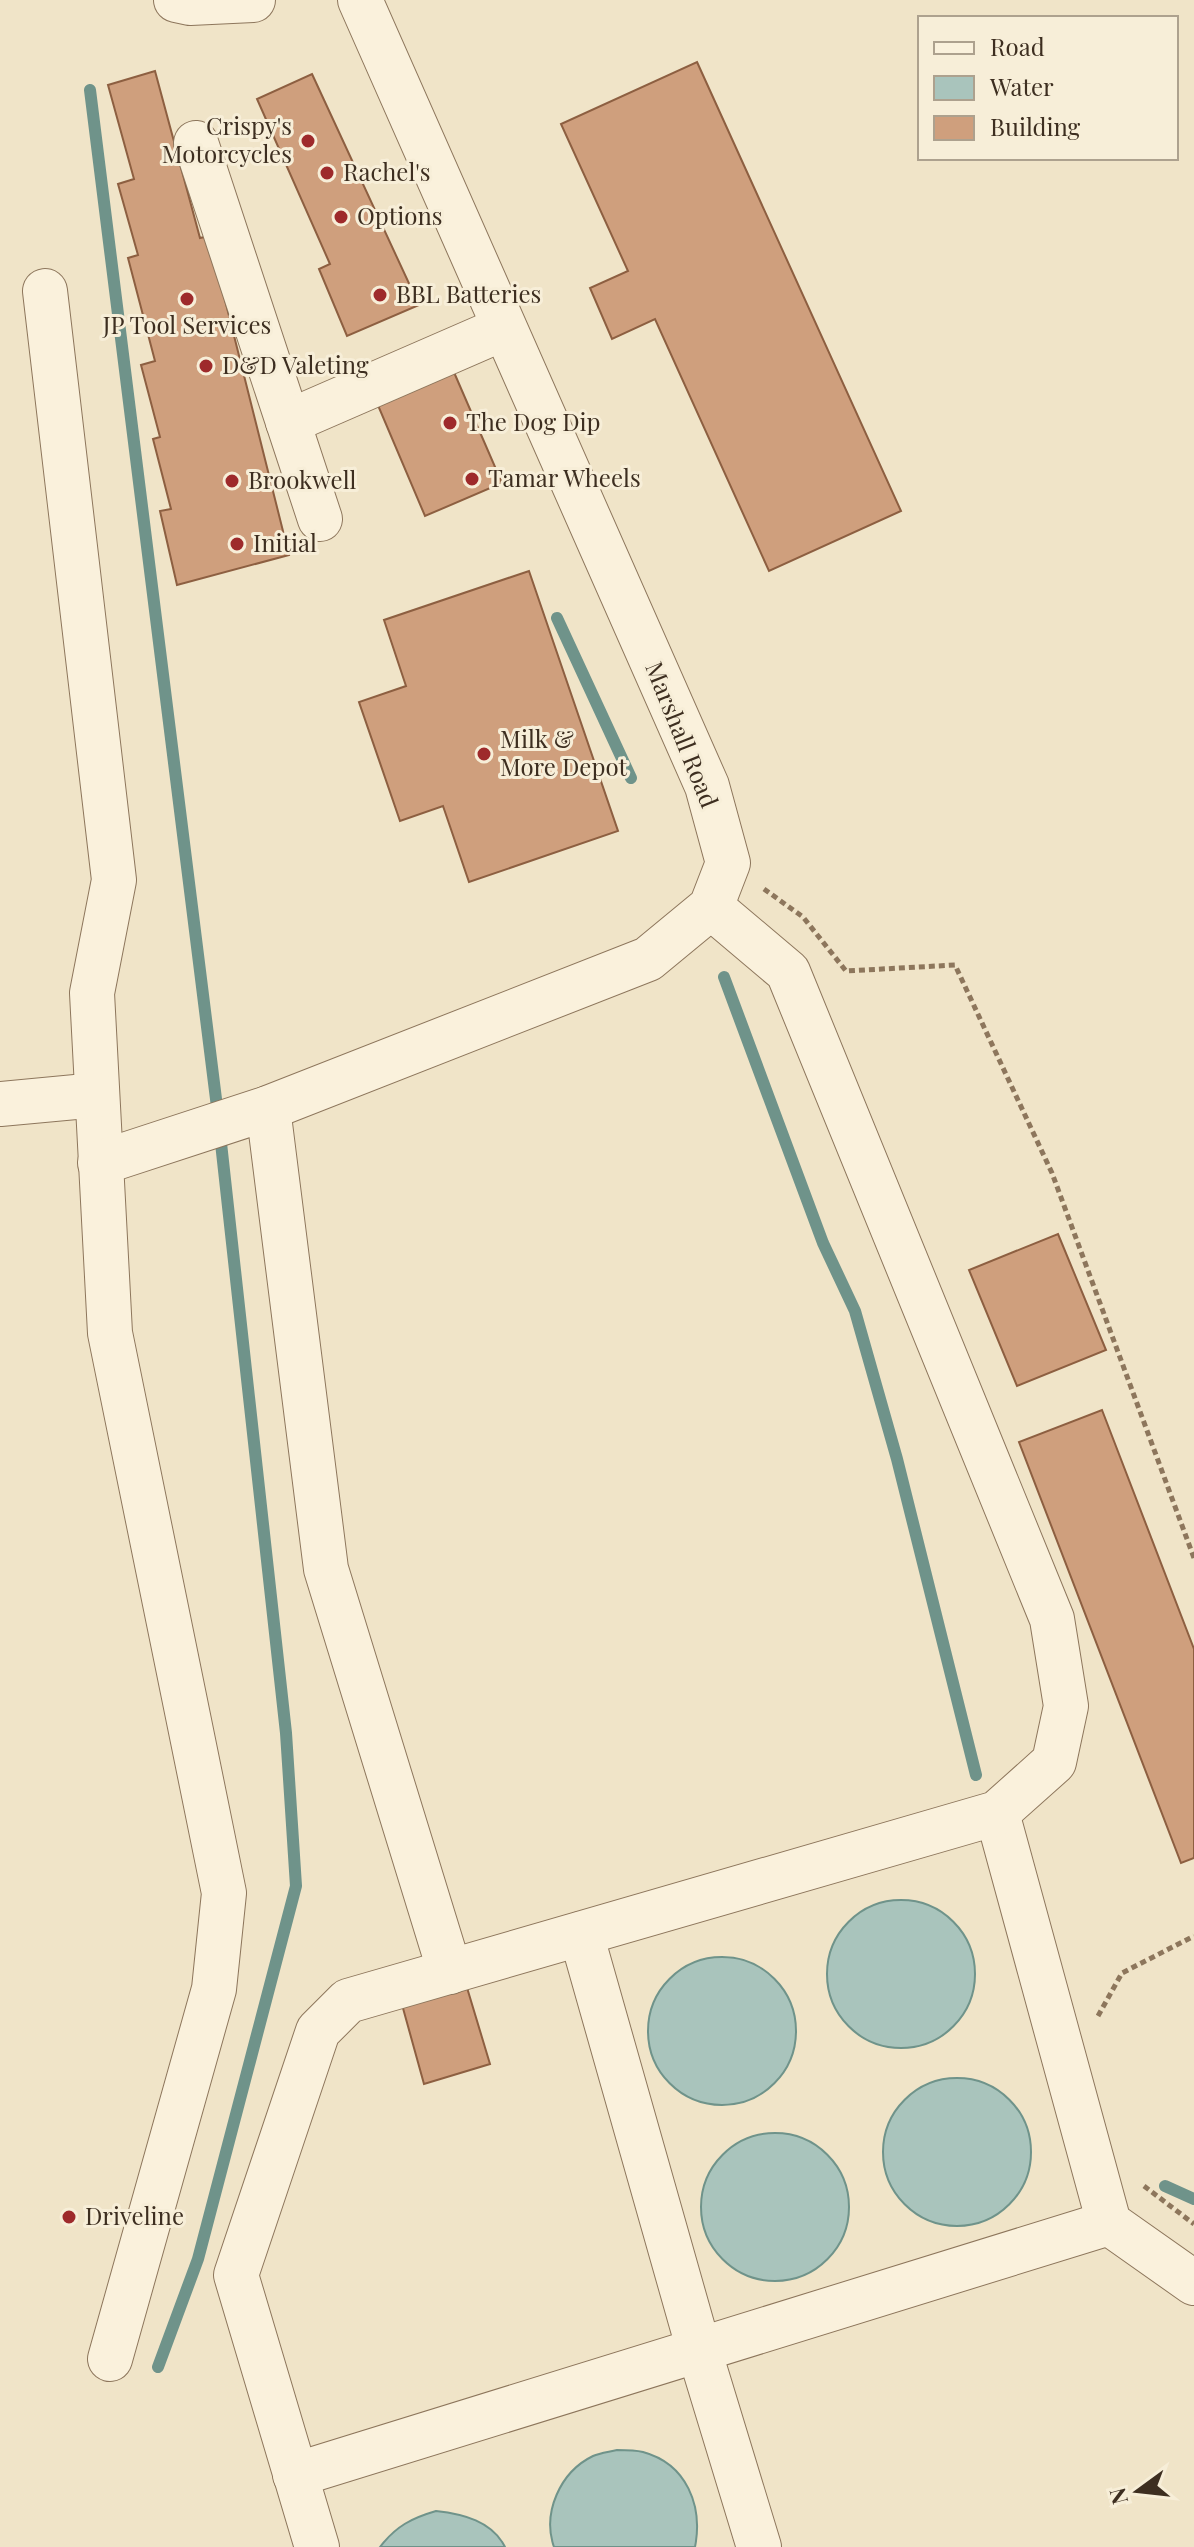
<svg xmlns="http://www.w3.org/2000/svg" width="1194" height="2547" font-family="'Playfair Display',serif">
<style>
.water{fill:#a9c4bc;stroke:#6f938a;stroke-width:2}
.lines{fill:none;stroke-linecap:round;stroke-linejoin:round}
.stream{stroke:#6f938a;stroke-width:12}
.building{fill:#cf9f7d;stroke:#8d5f41;stroke-width:2}
.minor-casing{stroke:#8d765c;stroke-width:46}
.path{stroke:#8d765c;stroke-width:5;stroke-dasharray:6 4;stroke-linecap:butt}
.minor{stroke:#faf1dc;stroke-width:44}
.poi-dot{fill:#9e2a2b;stroke:#f7eed8;stroke-width:3}
.labels{text-anchor:middle;stroke-width:6;stroke-linejoin:round;paint-order:stroke}
.poi-label{font-size:24px;fill:#3d2e20;stroke:#f7eed8;text-anchor:start}
.street-label{font-size:24px;fill:#3d2e20;stroke:#f7eed8}
</style>
<rect width="100%" height="100%" fill="#f0e4c8"/>
<!-- water -->
<g class="water">
<circle cx="901" cy="1974" r="74"/>
<circle cx="722" cy="2031" r="74"/>
<circle cx="957" cy="2152" r="74"/>
<circle cx="775" cy="2207" r="74"/>
<path d="M617 2450C625 2450 635 2450 643 2452 687 2464 703 2506 695 2547H554C542 2513 560 2472 593 2456 600 2453 609 2452 617 2450Z"/>
<path d="M436 2511C463 2514 492 2521 505 2547H380C396 2526 412 2518 436 2511Z"/>
</g>
<g class="lines">
<!-- stream -->
<g class="stream">
<path d="M90 90 218 1115"/>
<path d="M557 618 631 778"/>
<path d="M724 977 823 1243 855 1311 897 1459 976 1775"/>
<path d="M1165 2186 1194 2199"/>
<path d="M158 2367 198 2259 296 1886 286 1733 220 1134"/>
</g>
</g>
<!-- building -->
<g class="building">
<path d="M697 62 901 511 769 571 655 319 612 339 590 288 628 271 561 124Z"/>
<path d="M155 71 200 238 209 236 289 555 177 585 160 511 171 509 153 439 160 437 141 365 155 361 128 258 138 255 118 184 134 179 108 85Z"/>
<path d="M312 74 419 305 347 336 319 269 330 264 257 99Z"/>
<path d="M453 370 502 483 425 516 377 403Z"/>
<path d="M529 571 618 831 469 882 443 806 400 821 359 702 406 686 384 620Z"/>
<path d="M1058 1234 1106 1350 1017 1386 969 1270Z"/>
<path d="M1102 1410 1194 1649V1858L1181 1863 1019 1442Z"/>
<path d="M465 1981 490 2064 424 2084 401 2001Z"/>
</g>
<g class="lines">
<!-- minor casing -->
<g class="minor-casing">
<g id="minor">
<path d="M176 0 190 3 253 0"/>
<path d="M196 143 320 519"/>
<path d="M45 291 114 880 92 993 110 1333 224 1893 214 1989 110 2359"/>
<path d="M288 422 504 328"/>
<path d="M0 1104 97 1095"/>
<path d="M268 1108 326 1569 450 1972"/>
<path d="M100 1163 268 1108 648 959 711 907 728 863 707 786 360 0"/>
<path d="M997 1813 1109 2223 1194 2283"/>
<path d="M581 1934 699 2350 759 2547"/>
<path d="M295 2475 1109 2223"/>
<path d="M317 2547 236 2275 318 2031 348 2001 997 1813 1054 1762 1066 1706 1052 1619 788 972 711 907"/>
</g>
</g>
<!-- path -->
<g class="path">
<path d="M764 889 803 917 846 971 955 965 1052 1173 1194 1558"/>
<path d="M1098 2016 1122 1973 1194 1936"/>
<path d="M1144 2186 1194 2224"/>
</g>
<!-- minor -->
<use href="#minor" class="minor"/>
</g>
<!-- markers -->
<g class="poi-dot">
<circle cx="308" cy="141" r="8"/>
<circle cx="327" cy="173" r="8"/>
<circle cx="341" cy="217" r="8"/>
<circle cx="380" cy="295" r="8"/>
<circle cx="187" cy="299" r="8"/>
<circle cx="206" cy="366" r="8"/>
<circle cx="450" cy="423" r="8"/>
<circle cx="472" cy="479" r="8"/>
<circle cx="232" cy="481" r="8"/>
<circle cx="237" cy="544" r="8"/>
<circle cx="484" cy="754" r="8"/>
<circle cx="69" cy="2217" r="8"/>
</g>
<g class="labels">
<!-- poi labels -->
<g class="poi-label">
<text x="292" y="135" text-anchor="end">Crispy's<tspan x="292" dy="28">Motorcycles</tspan></text>
<text x="343" y="181">Rachel's</text>
<text x="357" y="225">Options</text>
<text x="396" y="303">BBL Batteries</text>
<text x="187" y="334" text-anchor="middle">JP Tool Services</text>
<text x="222" y="374">D&amp;D Valeting</text>
<text x="466" y="431">The Dog Dip</text>
<text x="488" y="487">Tamar Wheels</text>
<text x="248" y="489">Brookwell</text>
<text x="253" y="552">Initial</text>
<text x="500" y="748">Milk &amp;<tspan x="500" dy="28">More Depot</tspan></text>
<text x="85" y="2225">Driveline</text>
</g>
<!-- street labels -->
<g class="street-label">
<text transform="translate(681 735) rotate(68)" y="8">Marshall Road</text>
</g>
</g>
<!-- legend -->
<rect x="918" y="16" width="260" height="144" fill="#f7eed8" stroke="#ada18e" stroke-width="2"/>
<rect x="934" y="42" width="40" height="12" fill="#faf1dc" stroke="#ada18e" stroke-width="2"/>
<text x="990" y="56" font-size="24" fill="#3d2e20">Road</text>
<rect x="934" y="76" width="40" height="24" fill="#a9c4bc" stroke="#ada18e" stroke-width="2"/>
<text x="990" y="96" font-size="24" fill="#3d2e20">Water</text>
<rect x="934" y="116" width="40" height="24" fill="#cf9f7d" stroke="#ada18e" stroke-width="2"/>
<text x="990" y="136" font-size="24" fill="#3d2e20">Building</text>
<!-- north arrow -->
<g transform="translate(1138 2491) rotate(255)" stroke="#f7eed8" stroke-width="6" paint-order="stroke">
<path d="M0-6L14 30L0 20L-14 30Z" fill="#3d2e20"/>
<text y="-12" font-size="22" font-weight="bold" text-anchor="middle" fill="#3d2e20">N</text>
</g>
</svg>
